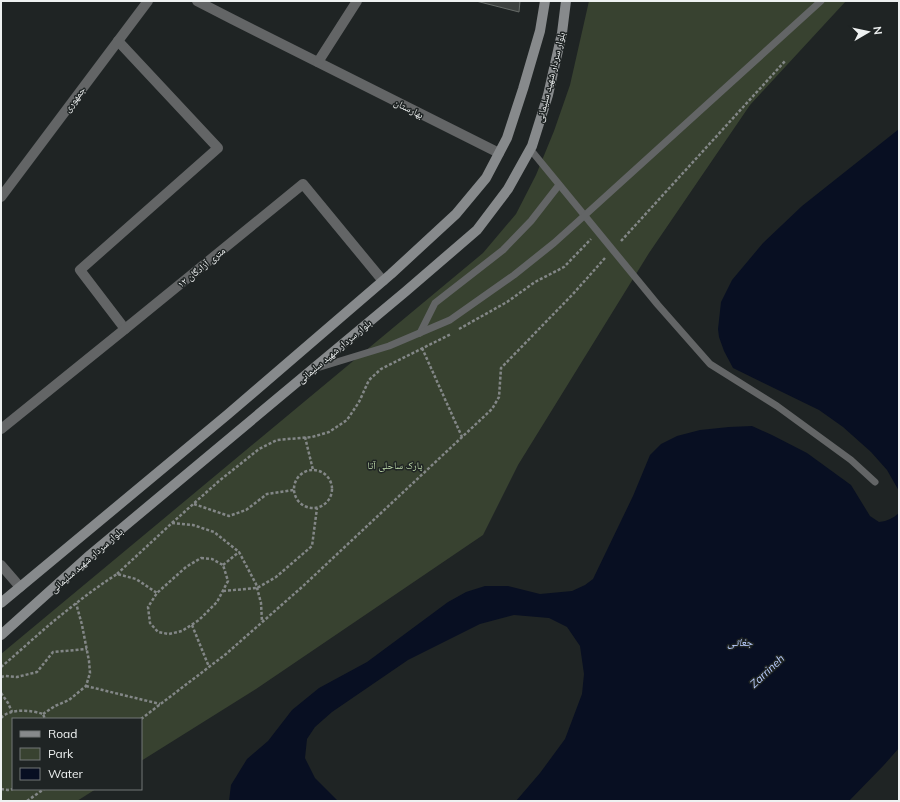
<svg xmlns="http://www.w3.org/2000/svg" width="900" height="802" font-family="Mulish,'Noto Naskh Arabic',sans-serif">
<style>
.green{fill:#384230}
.water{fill:#080f22}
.building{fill:#3d413f;stroke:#666b68}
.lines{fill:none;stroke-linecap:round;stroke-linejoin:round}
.path{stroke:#838787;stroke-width:2.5;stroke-dasharray:3 2;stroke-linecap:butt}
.lane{stroke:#636566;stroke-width:7}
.street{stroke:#636566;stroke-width:10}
.secondary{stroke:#878a8c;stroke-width:10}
.labels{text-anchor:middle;stroke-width:3;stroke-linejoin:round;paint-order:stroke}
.street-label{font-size:10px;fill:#eef1f1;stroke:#1f2424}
.park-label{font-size:10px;fill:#bdd9a9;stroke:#1f2424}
.water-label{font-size:11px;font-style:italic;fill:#baceff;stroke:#1f2424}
</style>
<rect width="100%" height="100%" fill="#1f2424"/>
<!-- green -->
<path class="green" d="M589 1H846L750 105 649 253 518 465 483 535 256 689 141 761V719H13V789H96L77 801H1V654L483 253 516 214 536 175 554 131 570 85Z"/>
<!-- water -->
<g class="water">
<path d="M899 129V491L887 470 871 452 843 427 819 410 733 368 724 351 719 337 718 329 721 302 732 280 763 243 802 206Z"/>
<path d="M752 426 772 435 807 453 851 485 870 516 879 522C888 521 893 518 899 513V748L884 765 849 801H516L540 773 565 739 582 694 584 674 580 646 567 627 549 618 514 615 480 624 408 660 332 712 315 727 307 739 305 758 315 778 338 801H229L231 785 247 759 268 741 292 710 319 688 367 662 448 602 466 592 485 586H508L540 594 572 591 585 585 593 579 633 496 650 455 661 444 677 436 700 430 729 427Z"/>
</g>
<!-- building -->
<path class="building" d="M476 1H520L519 12Z"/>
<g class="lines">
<!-- path -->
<g class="path">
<path d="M621 241 786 60"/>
<path d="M459 329 507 302 535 282 564 267 591 239"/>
<path d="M422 348 462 437"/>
<path d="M305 437 313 470"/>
<circle cx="313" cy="489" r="19"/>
<path d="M194 504 229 516 246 510 267 494 294 490"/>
<path d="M172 523 219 481 259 449 277 440 312 437 329 432 347 420 359 402 369 380 381 369 451 334"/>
<path d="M201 558 212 559 223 565 228 581 217 602 199 620 182 631 169 634 158 632 150 623 148 607 157 593 186 567Z"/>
<path d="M223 565 239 552"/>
<path d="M117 574 172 523 193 525 214 532 239 552 256 584 261 603 262 622"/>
<path d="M223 591 257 588 276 577 312 546 317 508"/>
<path d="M192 625 209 667"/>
<path d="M1 667C19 652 37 635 55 620 75 604 95 588 117 574L136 579 157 593"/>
<path d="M1 677 5 676 17 677 37 672 53 652 87 649"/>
<path d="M86 686 160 704"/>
<path d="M1 693 8 703 12 712"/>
<path d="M43 714 55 706 69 700 86 686 90 673 89 661 82 625 76 603"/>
<path d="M1 718C10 708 31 710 43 714L45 719"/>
<path d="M141 719 226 654 302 587 492 409 499 397 501 368 573 294 605 258"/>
<path d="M1 789 8 790 13 789"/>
<path d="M27 801 44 789"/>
</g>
<!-- lane -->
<g class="lane">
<path d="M530 149 658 305 710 364 777 406 851 460 875 482"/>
<path d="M420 333 435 303 503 250 531 221 559 185"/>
<path d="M317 368 389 346 450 320 514 275 554 243 584 216 821 1"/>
</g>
<!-- street -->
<g class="street">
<path d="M197 1 232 19 499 153"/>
<path d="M118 41 218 148 80 270 125 329"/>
<path d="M318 62 357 1"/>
<path d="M1 197 148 1"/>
<path d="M1 429 125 329 303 184 383 281"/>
<path d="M1 565 20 587"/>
</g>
<!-- secondary -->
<g class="secondary">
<path d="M1 603 227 415 391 274 456 214 486 178 507 138 523 89 540 31 545 1"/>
<path d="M1 635 90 555 405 292 477 230 508 189 532 146 548 95 562 33 566 1"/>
</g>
</g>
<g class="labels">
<!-- street labels -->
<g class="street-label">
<text transform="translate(550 77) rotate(-76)" y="4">بلوار سردار شهید سلیمانی</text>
<text transform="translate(74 99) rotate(-53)" y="4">جمهوری</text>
<text transform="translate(409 108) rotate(27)" y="4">بهارستان</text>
<text transform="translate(201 267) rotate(-39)" y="4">۱۲ متری آزادگان</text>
<text transform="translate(334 351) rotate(-40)" y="4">بلوار سردار شهید سلیمانی</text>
<text transform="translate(86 560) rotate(-41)" y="4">بلوار سردار شهید سلیمانی</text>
</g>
<!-- park labels -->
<g class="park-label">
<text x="395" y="469">پارک ساحلی آتا</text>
</g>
<!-- water labels -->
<g class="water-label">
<text x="740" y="646">جغاتی</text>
<text transform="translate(767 671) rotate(-43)" y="4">Zarrineh</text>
</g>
</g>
<!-- border -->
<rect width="900" height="802" fill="none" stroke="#eef1f1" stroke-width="4"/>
<!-- legend -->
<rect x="12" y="718" width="130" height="72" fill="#1f2424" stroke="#727676"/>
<rect x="20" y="731" width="20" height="6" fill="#878a8c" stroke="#727676"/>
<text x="48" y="738" font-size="12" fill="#eef1f1">Road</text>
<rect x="20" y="748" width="20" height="12" fill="#384230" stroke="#727676"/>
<text x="48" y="758" font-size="12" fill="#eef1f1">Park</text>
<rect x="20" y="768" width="20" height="12" fill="#080f22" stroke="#727676"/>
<text x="48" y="778" font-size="12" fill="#eef1f1">Water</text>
<!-- north arrow -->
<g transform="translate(868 32) rotate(81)" stroke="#1f2424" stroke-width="3" paint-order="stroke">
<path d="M0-3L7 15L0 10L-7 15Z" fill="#eef1f1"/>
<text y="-6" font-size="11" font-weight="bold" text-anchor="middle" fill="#eef1f1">N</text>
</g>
</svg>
